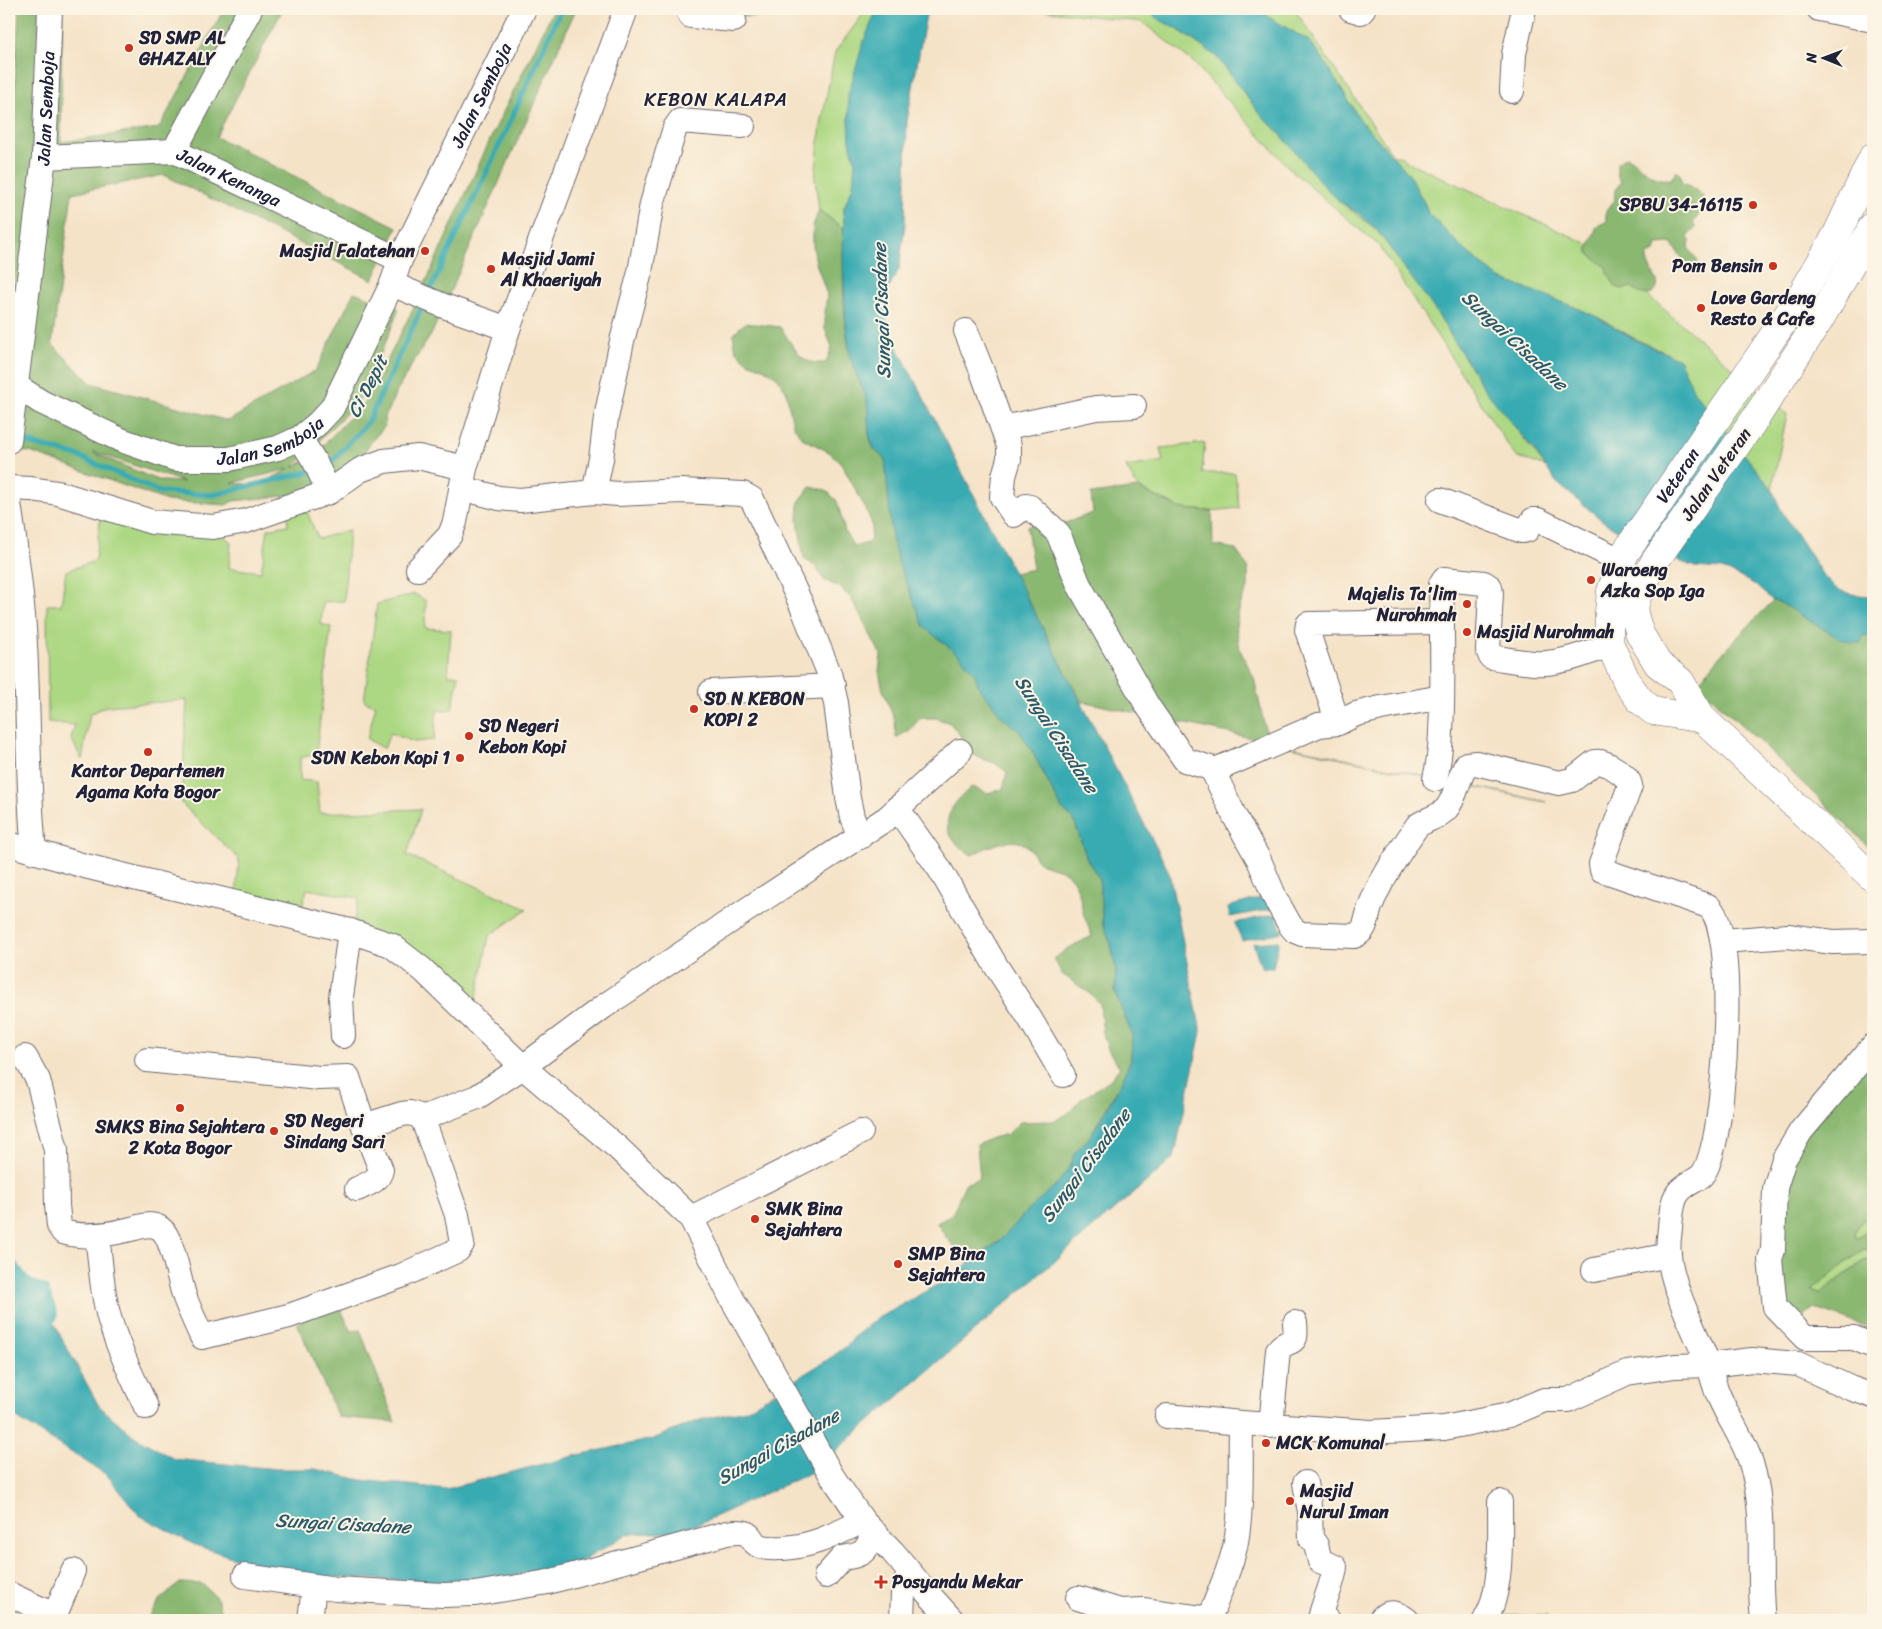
<svg xmlns="http://www.w3.org/2000/svg" width="1882" height="1629" font-family="Sriracha,sans-serif">
<style>
.green{fill:#add883;stroke:#687d5f}
.forest{fill:#8ab871;stroke:#566d56;fill-rule:evenodd}
.water{fill:#39abb2;stroke:#2e6676}
.lines{fill:none;stroke-linecap:round;stroke-linejoin:round}
.stream{stroke:#39abb2;stroke-width:5.5}
.canal{stroke:#39abb2;stroke-width:20}
.minor-casing{stroke:#6c666c;stroke-width:26}
.major-casing{stroke:#6c666c;stroke-width:29}
.minor{stroke:#fff;stroke-width:24}
.major{stroke:#fff;stroke-width:28}
.poi-dot{fill:#c8321e;stroke:#fcf5e5;stroke-width:2}
.labels{text-anchor:middle;stroke-width:4;stroke-linejoin:round;paint-order:stroke}
.poi-label{font-size:18px;font-weight:bold;fill:#22223b;stroke:#fcf5e5;text-anchor:start}
.street-label{font-size:18px;fill:#22223b;stroke:#fcf5e5}
.neighbourhood-label{font-size:19px;letter-spacing:1px;fill:#22223b;stroke:#fcf5e5}
.water-label{font-size:19px;font-style:italic;fill:#2b596b;stroke:#fcf5e5}
</style>
<rect width="100%" height="100%" fill="#fcf5e5"/>
<filter id="ink" filterUnits="userSpaceOnUse"><feTurbulence type="fractalNoise" baseFrequency=".02" numOctaves="2"/><feDisplacementMap in="SourceGraphic" scale="10" xChannelSelector="R" yChannelSelector="G"/><feConvolveMatrix kernelMatrix="1 2 1 2 8 2 1 2 1" color-interpolation-filters="sRGB"/></filter>
<filter id="wash" filterUnits="userSpaceOnUse"><feTurbulence type="fractalNoise" baseFrequency=".0096" numOctaves="4" result="noise"/><feDisplacementMap in="SourceGraphic" scale="20" xChannelSelector="R" yChannelSelector="G"/><feGaussianBlur stdDeviation="1.12" result="paint"/><feColorMatrix in="noise" values="0 0 0 0 0 0 0 0 0 0 0 0 0 0 0 0 0 1.4 0 .05"/><feComposite in="paint" operator="in"/></filter>
<g filter="url(#wash)">
<rect width="100%" height="100%" fill="#f5e3c8"/>
<!-- green -->
<g class="green">
<path d="M867 9H877L848 95 850 141 855 162 853 186 844 207V229L819 210 815 178 821 125 835 52Z"/>
<path d="M1033 9H1148L1217 57 1259 113 1284 138 1339 201 1376 229 1433 307 1479 381 1546 467 1515 456 1379 246 1291 170 1193 62 1142 22Z"/>
<path d="M1261 9H1294L1393 155 1402 157 1408 162 1586 243 1787 414 1772 489 1695 393 1679 359 1634 338 1603 320 1580 309 1500 279 1464 249 1428 213 1425 204 1408 173 1361 121 1324 61 1309 41 1270 18Z"/>
<path d="M1205 443 1202 473H1235L1239 508 1212 511 1182 509 1138 488 1126 467 1163 461 1161 448Z"/>
<path d="M305 506 318 539 349 530 344 601 323 602 321 624 331 627 316 754 300 758V780L317 782 320 813 421 809 407 855 527 909 489 936 475 1006 354 921 359 898 307 889 301 911 236 896 239 859 181 803 187 700 106 706 90 714 82 760 71 738 75 725 48 722 47 605H61L66 571 95 561 100 520 217 530 231 542 229 568 261 572 268 529 288 525 287 512Z"/>
<path d="M415 594 426 601 425 628 451 630 448 675H459L452 709 437 711 434 740 414 742 390 733 384 749 367 739 376 705 364 701 377 604Z"/>
<path d="M1867 1218 1873 1219V1231L1866 1232 1857 1239 1855 1232 1859 1224Z"/>
<path d="M1864 1249 1873 1251V1263L1864 1260 1821 1293 1810 1291Z"/>
<path d="M1494 1615 1547 1616 1551 1620H1492Z"/>
</g>
<!-- forest -->
<g class="forest">
<path d="M19 9H62L61 142 159 128 224 9H283L216 137 397 227 373 280 164 175 72 193 52 344 91 383 228 421 316 370 354 292 399 309 364 395 293 467 312 457 369 397 420 295 494 131 554 9H576L431 335 414 361 398 389 384 418 385 426 371 442 355 467 317 493 233 501 226 505 167 501 30 452 9 450V187ZM94 453V452L184 482 163 481 155 479ZM289 469 259 485 232 483 288 469Z"/>
<path d="M691 9H776C760 25 712 12 691 9Z"/>
<path d="M1626 157C1643 164 1649 182 1671 179L1677 171 1680 174 1682 183 1692 187 1703 196 1700 204 1702 209 1693 224 1696 227 1687 237 1690 240 1689 249 1697 260 1699 269 1695 272 1691 270 1671 243 1657 244 1655 252 1647 255C1645 272 1671 285 1648 295L1639 293 1632 287 1624 289 1615 287 1605 266 1589 254 1588 249 1597 226 1606 222V211L1615 200C1613 192 1617 188 1621 182L1617 174V163Z"/>
<path d="M819 210 844 229C843 273 841 330 855 371 858 381 864 389 867 400 870 415 865 435 874 449 877 453 882 456 885 459L896 555 924 627 960 656 975 674 980 690 992 703 1000 715 1020 731 1032 751 1062 809 1074 820 1087 859 1099 878 1103 923 1111 944 1116 969 1115 992 1132 1035 1131 1059 1123 1079 1089 1138 1075 1152 1071 1165 1059 1182 997 1243 968 1263 946 1237 937 1223 952 1215 965 1184 980 1178 977 1145 992 1138 1008 1134 1020 1122 1054 1121 1069 1113 1080 1100 1110 1080 1120 1067C1101 1044 1103 1031 1100 1003L1088 992 1062 974 1054 959 1067 949 1092 936C1090 930 1087 924 1085 918 1079 903 1082 885 1066 873 1059 867 1046 868 1038 861 1034 858 1033 852 1029 848 1016 833 986 847 972 855 936 834 943 810 972 787L987 793 1003 789 1007 772 995 763 980 758 966 751 960 735 950 723 936 718H920L910 730 896 738 895 721 883 690 879 672 881 655 851 598 839 587 824 580 815 566 804 559 798 521 799 502 810 487 826 490 837 501 845 532 854 547 870 542 872 524 866 509 841 463 829 452 802 438 793 425 786 391 777 377 763 368 748 362 736 351 733 334 745 323 780 327C788 337 797 358 810 362 815 363 821 363 826 363L832 347 825 329V312L827 295 816 263 813 246V226Z"/>
<path d="M1138 488 1182 509 1212 511 1213 545 1235 549 1248 567V588L1240 605 1236 625 1240 650 1254 678 1268 742 1546 802 1081 701 1014 573 1033 569 1027 526 1054 527 1093 513 1091 494Z"/>
<path d="M1773 601 1779 602 1824 629 1873 637V851L1776 757 1697 684 1728 647Z"/>
<path d="M1873 1046V1219L1866 1218 1859 1224 1855 1232 1857 1239 1866 1232 1873 1231V1251L1863 1249 1811 1291 1821 1293 1865 1260 1873 1263V1329L1814 1308 1805 1314 1801 1324 1776 1288 1784 1159Z"/>
<path d="M339 1305 351 1331 360 1330 395 1422 338 1417 297 1323Z"/>
<path d="M180 1583 202 1584 217 1598 223 1620H147L159 1601Z"/>
</g>
<!-- water -->
<g class="water">
<path d="M877 9H943L926 15 907 121 905 224 899 269 885 295V314L889 331 1169 872 1201 1032 1174 1158 810 1473 681 1532 627 1534 576 1565 465 1584 314 1576 244 1561 195 1545 139 1515 107 1475 9 1413V1268L24 1287 40 1293 61 1337 99 1406 134 1436 174 1459 276 1469H315L361 1480 446 1489 578 1455 653 1439 700 1420 746 1410 829 1359 848 1345 855 1336 876 1319 944 1281 997 1243 1012 1228 1026 1212 1059 1182 1071 1165 1075 1152 1089 1138 1102 1118 1123 1079 1131 1059 1132 1035 1115 992 1116 969 1111 944 1103 923 1099 878 1087 859 1074 820 1062 809 1032 751 1020 732 1000 715 992 703 980 690 975 674 960 656 924 627 898 562 892 539 885 459 874 449 869 434 867 401 850 357 846 324 843 261 844 207 853 186 855 162 850 141 848 95 863 43Z"/>
<path d="M1147 9H1261L1270 18 1309 41 1324 61 1361 121 1408 173 1425 204 1428 213 1468 253 1500 279 1555 299 1597 317 1636 340 1679 359 1695 393 1772 489 1781 510 1822 574 1838 590 1856 595 1873 596V637L1863 635 1861 643H1853L1840 639 1779 602 1773 601 1754 584 1730 572 1722 569 1695 567 1679 561 1625 535 1603 521 1556 482 1535 451 1485 390 1433 307 1376 229 1359 214 1339 201 1323 185 1277 130 1259 113 1217 57 1179 30 1158 19Z"/>
<path d="M1267 896 1272 909 1230 917 1228 907Z"/>
<path d="M1276 914 1282 932 1242 941 1235 923Z"/>
<path d="M1279 941 1273 967 1262 969 1253 943Z"/>
</g>
<g class="lines">
<!-- stream -->
<g class="stream">
<path d="M428 295 505 133 561 9"/>
<path d="M15 439 78 456 159 492 212 495 313 471"/>
<path d="M324 468 327 467 368 422 424 303"/>
</g>
<!-- canal -->
<path class="canal" d="M9 1268 24 1287 40 1293 48 1315"/>
</g>
</g>
<g filter="url(#ink)">
<g class="lines">
<!-- minor casing -->
<g class="minor-casing">
<g id="minor">
<path d="M687 9 691 16 734 20"/>
<path d="M1351 9 1361 12 1363 9"/>
<path d="M1819 9 1873 20"/>
<path d="M1512 91 1514 54 1524 9"/>
<path d="M174 151 250 9"/>
<path id="s1" d="M44 157 174 151 400 260"/>
<path d="M392 284 444 306 508 329"/>
<path d="M966 331 982 371 1009 446V459L1004 476 1002 497 1014 515 1026 506 1030 507 1058 533 1079 585 1147 705 1185 760 1210 768 1213 771 1235 817 1259 860 1275 898 1290 925 1295 931 1302 934 1354 936C1367 931 1366 919 1370 907 1381 878 1400 852 1417 826 1425 820 1441 816 1447 808 1456 797 1458 777 1467 764L1476 763 1559 783 1572 780 1595 762C1605 760 1630 776 1630 786L1601 864 1602 870 1708 906C1739 930 1724 1108 1713 1147 1711 1155 1708 1168 1702 1175 1695 1182 1684 1184 1678 1193 1670 1204 1671 1224 1669 1237 1664 1276 1695 1329 1709 1366 1712 1375 1714 1385 1718 1394 1727 1417 1744 1439 1751 1463 1767 1514 1757 1567 1763 1620"/>
<path id="s2" d="M15 385 41 402 121 440 175 459H229L278 448 300 438 318 423 332 408 392 284 400 260 524 9"/>
<path d="M1003 428 1096 408 1134 406"/>
<path d="M300 438 315 462 329 492 360 470 384 461 418 457 465 468"/>
<path id="s3" d="M9 441 44 157 50 9"/>
<path d="M9 488 31 489 58 493 152 522 213 527 246 521 329 492"/>
<path d="M461 488 499 498 520 500 594 492 618 494 681 491 743 494 752 499 802 606 829 673 836 703 848 798 852 817 860 837"/>
<path d="M594 492 601 459 606 418 622 341 640 272 652 204 675 128 680 121 743 126"/>
<path d="M1440 500 1522 531 1527 530 1533 520H1538L1622 561"/>
<path d="M9 503C15 544 21 586 24 628 29 702 27 777 34 852"/>
<path d="M418 569 450 535 455 522 465 468 508 329 626 9"/>
<path d="M711 692 833 686"/>
<path d="M1338 723 1307 630 1308 624 1442 622"/>
<path d="M1213 771 1319 725 1338 723 1356 714 1381 708 1442 697"/>
<path d="M1435 779C1441 755 1441 731 1442 706 1443 666 1442 625 1441 584L1444 579 1484 583 1490 587 1491 593 1488 650 1491 657C1505 659 1520 662 1534 663 1560 665 1587 653 1610 645"/>
<path d="M897 808 939 868 996 966 1029 1017 1063 1075"/>
<path d="M9 844 85 866 350 931 391 945 423 970 523 1067 618 1148 691 1218 730 1295 832 1476 863 1521 893 1552 922 1587 952 1620"/>
<path d="M1723 941 1788 936 1833 942 1873 941"/>
<path d="M343 1036 341 997 350 931"/>
<path d="M1873 1046 1801 1131 1784 1159 1775 1188 1773 1250 1770 1259 1775 1307 1805 1338H1854L1873 1346"/>
<path d="M25 1057 38 1080 56 1150 57 1205 59 1226 63 1232C86 1239 112 1234 135 1228 144 1225 153 1223 161 1229 173 1238 179 1282 185 1298 190 1311 196 1324 202 1337L289 1316 401 1276 458 1250 462 1244 457 1215 422 1117"/>
<path d="M147 1060 319 1078 348 1077 364 1126 381 1170C379 1181 367 1184 357 1189"/>
<path d="M364 1126 402 1114 410 1113 422 1117 431 1115 477 1097 523 1067 603 1007 745 911 887 818 960 751"/>
<path d="M691 1218 861 1132"/>
<path d="M97 1235C101 1265 102 1298 112 1327 121 1355 134 1380 146 1407"/>
<path d="M1594 1270 1669 1255"/>
<path d="M1167 1416 1241 1423 1371 1432 1444 1428 1509 1415 1544 1400H1568L1627 1373 1675 1366 1709 1365 1752 1360 1798 1364 1850 1388 1873 1396"/>
<path d="M1271 1426 1278 1350C1289 1336 1298 1350 1295 1323"/>
<path d="M1305 1483 1310 1512 1311 1539 1316 1545 1320 1561 1335 1567C1333 1584 1325 1598 1321 1615L1328 1620"/>
<path d="M245 1576 336 1589 443 1595 475 1594 548 1582 727 1533C759 1528 745 1543 763 1547 770 1549 776 1548 783 1548 815 1546 835 1534 863 1521"/>
<path d="M826 1576 842 1558C864 1555 866 1552 874 1532"/>
<path d="M9 1594 54 1615"/>
<path d="M1078 1598 1120 1611 1143 1610 1209 1619"/>
<path d="M53 1620 73 1571"/>
<path d="M310 1620 314 1587"/>
<path d="M902 1620 903 1594 909 1572"/>
<path d="M1209 1620C1217 1596 1229 1573 1235 1547 1243 1508 1240 1464 1241 1423"/>
<path d="M1380 1620C1387 1609 1398 1613 1407 1620"/>
<path d="M1485 1620C1503 1591 1500 1536 1500 1502"/>
</g>
</g>
<!-- major casing -->
<g class="major-casing">
<g id="major">
<path d="M1873 226 1820 319 1755 419 1655 561 1638 594 1633 611 1640 634 1658 664 1680 681 1703 719 1873 878"/>
<path id="s4" d="M1703 719 1653 711 1640 700 1628 684 1610 645 1609 637V612L1611 591 1625 553 1802 294 1837 234 1873 157"/>
</g>
</g>
<!-- minor -->
<use href="#minor" class="minor"/>
<!-- major -->
<use href="#major" class="major"/>
</g>
</g>
<!-- markers -->
<g class="poi-dot">
<circle cx="129" cy="48" r="5"/>
<circle cx="1753" cy="205" r="5"/>
<circle cx="425" cy="251" r="5"/>
<circle cx="1773" cy="266" r="5"/>
<circle cx="491" cy="269" r="5"/>
<circle cx="1701" cy="308" r="5"/>
<circle cx="1591" cy="580" r="5"/>
<circle cx="1467" cy="604" r="5"/>
<circle cx="1467" cy="632" r="5"/>
<circle cx="694" cy="709" r="5"/>
<circle cx="469" cy="736" r="5"/>
<circle cx="148" cy="752" r="5"/>
<circle cx="460" cy="758" r="5"/>
<circle cx="180" cy="1108" r="5"/>
<circle cx="274" cy="1131" r="5"/>
<circle cx="755" cy="1219" r="5"/>
<circle cx="898" cy="1264" r="5"/>
<circle cx="1266" cy="1443" r="5"/>
<circle cx="1290" cy="1501" r="5"/>
<path d="M878.5 1574.5h5v5h5v5h-5v5h-5v-5h-5v-5h5z"/>
</g>
<g class="labels">
<!-- poi labels -->
<g class="poi-label">
<text x="139" y="44">SD SMP AL<tspan x="139" dy="21">GHAZALY</tspan></text>
<text x="1743" y="211" text-anchor="end">SPBU 34-16115</text>
<text x="415" y="257" text-anchor="end">Masjid Falatehan</text>
<text x="501" y="265">Masjid Jami<tspan x="501" dy="21">Al Khaeriyah</tspan></text>
<text x="1763" y="272" text-anchor="end">Pom Bensin</text>
<text x="1711" y="304">Love Gardeng<tspan x="1711" dy="21">Resto &amp; Cafe</tspan></text>
<text x="1601" y="576">Waroeng<tspan x="1601" dy="21">Azka Sop Iga</tspan></text>
<text x="1457" y="600" text-anchor="end">Majelis Ta'lim<tspan x="1457" dy="21">Nurohmah</tspan></text>
<text x="1477" y="638">Masjid Nurohmah</text>
<text x="704" y="705">SD N KEBON<tspan x="704" dy="21">KOPI 2</tspan></text>
<text x="479" y="732">SD Negeri<tspan x="479" dy="21">Kebon Kopi</tspan></text>
<text x="450" y="764" text-anchor="end">SDN Kebon Kopi 1</text>
<text x="148" y="777" text-anchor="middle">Kantor Departemen<tspan x="148" dy="21">Agama Kota Bogor</tspan></text>
<text x="284" y="1127">SD Negeri<tspan x="284" dy="21">Sindang Sari</tspan></text>
<text x="180" y="1133" text-anchor="middle">SMKS Bina Sejahtera<tspan x="180" dy="21">2 Kota Bogor</tspan></text>
<text x="765" y="1215">SMK Bina<tspan x="765" dy="21">Sejahtera</tspan></text>
<text x="908" y="1260">SMP Bina<tspan x="908" dy="21">Sejahtera</tspan></text>
<text x="1276" y="1449">MCK Komunal</text>
<text x="1300" y="1497">Masjid<tspan x="1300" dy="21">Nurul Iman</tspan></text>
<text x="892" y="1588">Posyandu Mekar</text>
</g>
<!-- street labels -->
<g class="street-label">
<text dy="6" stroke="none"><textPath href="#s2" startOffset="696">Jalan Semboja</textPath></text>
<text dy="6" stroke="none"><textPath href="#s3" startOffset="335">Jalan Semboja</textPath></text>
<text dy="6" stroke="none"><textPath href="#s1" startOffset="191">Jalan Kenanga</textPath></text>
<text dy="6" stroke="none"><textPath href="#s2" startOffset="276">Jalan Semboja</textPath></text>
<text transform="translate(1716 474) rotate(-55)" y="6">Jalan Veteran</text>
<text dy="6" stroke="none"><textPath href="#s4" startOffset="319">Veteran</textPath></text>
</g>
<!-- neighbourhood labels -->
<g class="neighbourhood-label">
<text x="716" y="106">KEBON KALAPA</text>
</g>
<!-- water labels -->
<g class="water-label">
<text transform="translate(881 311) rotate(-92)" y="7">Sungai Cisadane</text>
<text transform="translate(1515 340) rotate(43)" y="7">Sungai Cisadane</text>
<text transform="translate(367 386) rotate(-63)" y="7">Ci Depit</text>
<text transform="translate(1057 734) rotate(57)" y="7">Sungai Cisadane</text>
<text transform="translate(1085 1165) rotate(-53)" y="7">Sungai Cisadane</text>
<text transform="translate(778 1446) rotate(-29)" y="7">Sungai Cisadane</text>
<text transform="translate(343 1523) rotate(3)" y="7">Sungai Cisadane</text>
</g>
</g>
<!-- margin -->
<rect width="1882" height="1629" fill="none" stroke="#fcf5e5" stroke-width="30"/>
<!-- north arrow -->
<g transform="translate(1824 58) rotate(271)" stroke="#fcf5e5" stroke-width="4" paint-order="stroke">
<path d="M0-4L9 19L0 12L-9 19Z" fill="#22223b"/>
<text y="-8" font-size="14" font-weight="bold" text-anchor="middle" fill="#22223b">N</text>
</g>
</svg>
